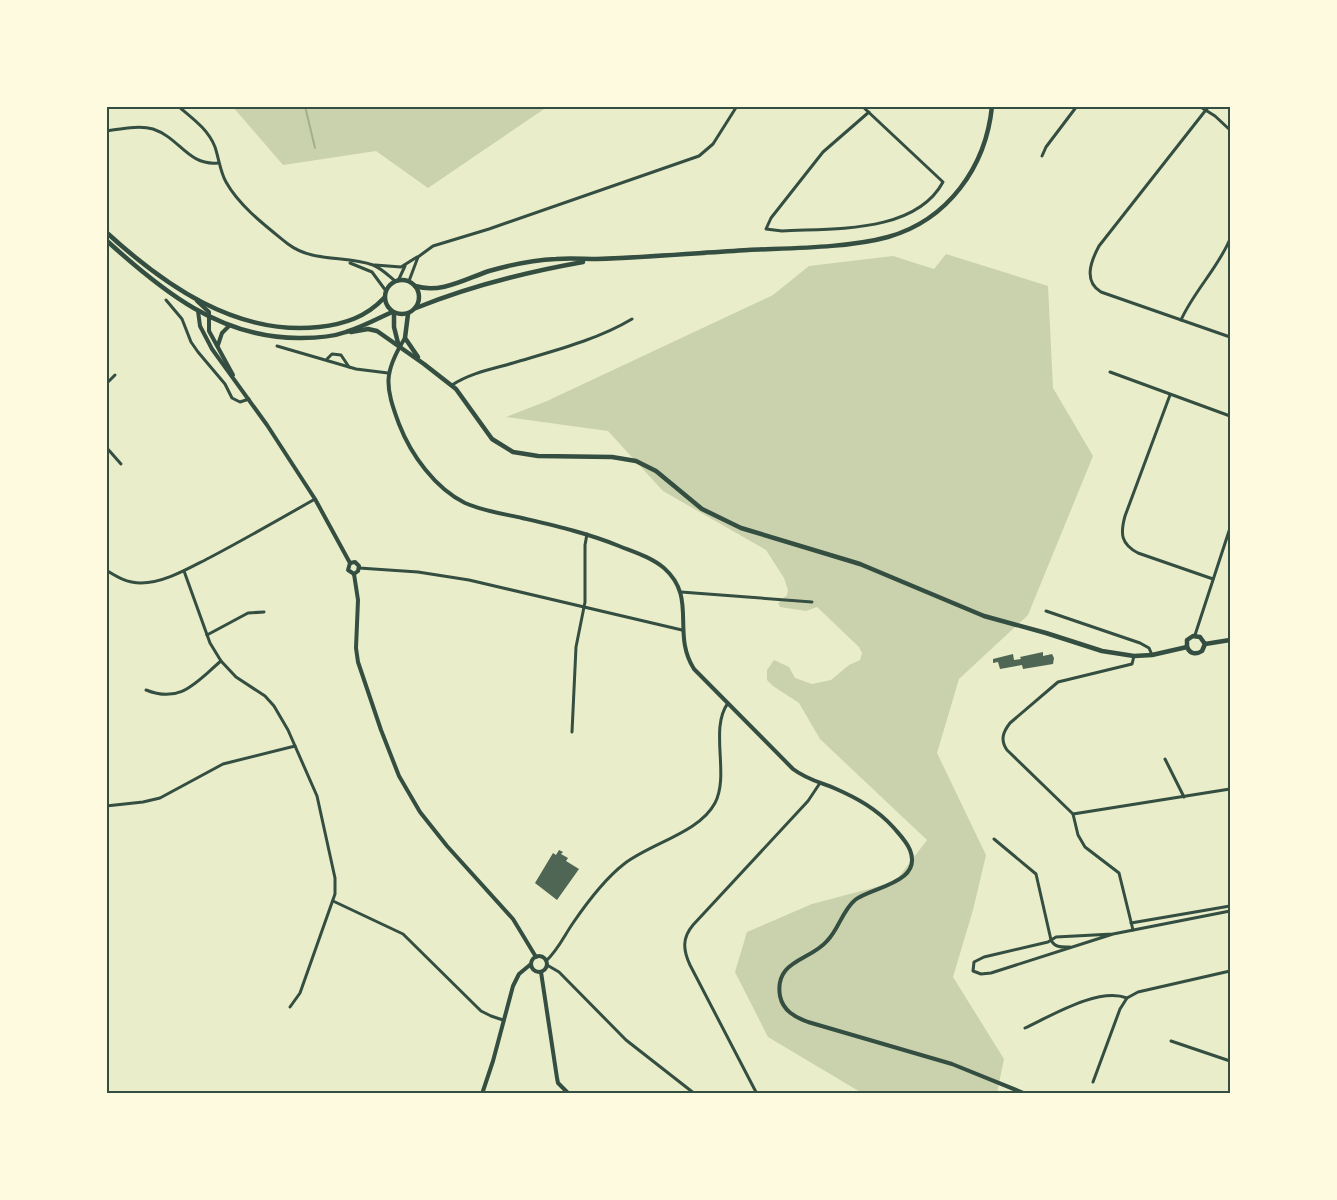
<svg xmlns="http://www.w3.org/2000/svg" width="1337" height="1200" font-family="'Libre Baskerville',serif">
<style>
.green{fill:#cad2ad}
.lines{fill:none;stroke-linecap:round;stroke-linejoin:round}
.stream{stroke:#a3b18a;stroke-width:2}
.building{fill:#4f6655}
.minor{stroke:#344e41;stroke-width:3}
.tertiary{stroke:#344e41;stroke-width:4}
.secondary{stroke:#344e41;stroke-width:4.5}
.primary{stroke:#344e41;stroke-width:4.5}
.neatline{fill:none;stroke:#344e41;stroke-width:2}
</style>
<rect width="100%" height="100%" fill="#e9edc9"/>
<!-- green -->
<g class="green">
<path d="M233 107H547L428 188 376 151 283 165Z"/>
<path d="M946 254 1048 286 1053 388 1093 456 1028 615 959 679 937 753 986 855 973 910 953 977 1004 1059 997 1093H862L768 1037 735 972 747 932 812 904 895 882 927 840 820 739 799 703 773 686 767 680V670L774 660 789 667 795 678 812 684 831 680 849 665 860 660 862 653 859 647 817 607 806 611 780 607 778 603 787 595 788 590 784 578 766 550 663 491 608 431 506 417 547 401 773 295 809 266 893 256 934 269Z"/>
</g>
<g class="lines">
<!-- stream -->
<path class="stream" d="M305 106 315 148"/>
</g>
<!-- building -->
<g class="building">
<path d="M1043 652V656L1052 654 1054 658 1053 664 1023 669 1022 665 1000 669 998 662 993 663V659L1013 654 1014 660 1021 659 1020 657Z"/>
<path d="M559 850 563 852 561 854 568 858 566 861 579 869 557 900 535 883 553 853 556 855Z"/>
</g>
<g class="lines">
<!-- minor -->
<g class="minor">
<path d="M178 106C192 118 208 129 215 147 219 159 220 171 226 182 240 207 267 227 288 244 313 263 346 255 373 265 381 268 389 276 395 281"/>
<path d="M862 106 943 182C915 234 832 228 782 231L766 229 771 218 823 152 869 112"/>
<path d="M1199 106 1215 116 1230 130"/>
<path d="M1209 106 1099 246C1091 261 1083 281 1101 292L1230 337"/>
<path d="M106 131C121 129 139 125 153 129 180 138 188 166 218 163"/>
<path d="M1042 156 1046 147 1077 106"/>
<path d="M350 263 372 272 386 291"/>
<path d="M375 265 401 267 417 257"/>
<path d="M398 281 405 266"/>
<path d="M409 281 418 257 433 246 489 229 699 156 713 144 737 106"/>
<path d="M166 300 182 319 191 342 198 352 225 384 232 398 240 402 249 399"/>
<path d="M1181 320C1194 291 1218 268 1230 239"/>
<path d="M277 346 356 369 388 373"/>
<path d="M327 359 332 354 341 355 349 367"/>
<path d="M1110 372 1230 416"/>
<path d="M106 384 115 375"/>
<path d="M452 385C470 373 492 369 513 363 553 351 597 340 632 319"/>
<path d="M1170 395 1125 516C1120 534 1121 544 1138 553L1213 579"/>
<path d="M106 447 121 464"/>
<path d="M359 568 418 572 469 580 682 630"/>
<path d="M106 570C117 577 127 583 141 583 164 583 189 568 209 558 245 539 280 519 315 499"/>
<path d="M184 571 210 643 221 661 236 677 265 696 274 706 288 730 317 796 335 878V894L300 993 290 1007"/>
<path d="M681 592 812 602"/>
<path d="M1046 611 1140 643 1149 648 1152 655"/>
<path d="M207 635 248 613 264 612"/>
<path d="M1195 635 1230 528"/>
<path d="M146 690C181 704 196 682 221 661"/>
<path d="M572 732 576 647 585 602V545L587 534"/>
<path d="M1165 759 1184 797"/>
<path d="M106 806 143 802 160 798 223 764 295 746"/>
<path d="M1073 814 1230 789"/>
<path d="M994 839 1036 874 1051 940C1055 948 1062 947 1070 947"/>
<path d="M333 901 403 934 481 1011 491 1016 503 1020"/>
<path d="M1131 923 1230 906"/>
<path d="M1133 930 1119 873 1085 847 1078 835 1073 814 1007 750C1000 740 1003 732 1010 723L1058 682 1132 664 1134 656"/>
<path d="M1113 934 1056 937 1048 942 984 957 974 962 973 971 981 974 991 973 1113 934 1230 911"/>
<path d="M546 961C558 950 564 936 573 923 586 904 606 878 624 864 651 843 699 833 715 803 730 774 709 729 728 703"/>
<path d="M547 965 559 972 626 1040 695 1094"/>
<path d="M1025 1028C1051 1016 1098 987 1127 998"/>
<path d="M1171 1041 1230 1061"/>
<path d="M1093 1082 1120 1009 1127 998 1138 992 1230 971"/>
<path d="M757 1094 690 965C683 950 682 938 693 925L808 801 820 783"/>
</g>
<!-- tertiary -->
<g class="tertiary">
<path d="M197 301 209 312V331L233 375"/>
<path d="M198 311 200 326 212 349 267 425 315 499 350 563"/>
<path d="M405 338C383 373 385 386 399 424 411 455 435 488 465 503 483 511 504 514 522 518 556 526 587 533 619 546 634 552 651 557 664 568 698 598 671 633 694 669L793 769C806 779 819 782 834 788 857 798 877 809 894 828 900 835 907 842 910 850 923 883 872 887 855 900 842 911 839 929 827 941 810 961 774 960 780 996 783 1011 795 1017 808 1022L952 1064 1026 1094"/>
<path d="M218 345 222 333 229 326"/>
<path d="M350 563 355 562 359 566 358 571 354 574"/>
<path d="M350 563 348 570 354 574"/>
<path d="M354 574 358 600 356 648 358 662 381 730 399 776 420 812 447 846 513 919 536 957"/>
<circle cx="539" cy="964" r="8"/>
<path d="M541 972 557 1078 558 1083 569 1094"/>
<path d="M482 1094 493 1061 513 986 519 974 531 964"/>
</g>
<!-- secondary -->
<g class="secondary">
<path d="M394 313V327L399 347"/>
<path d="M408 314 405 338 418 357"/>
<path d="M351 332 368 329 377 331 424 364 456 389 492 439 513 452 538 456 612 457 636 461 656 471 702 509 741 528 860 564 984 616 1046 633 1102 651 1134 656 1152 655 1187 647"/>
<path d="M1205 644 1230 640"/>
<path d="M1187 647V640L1193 636 1200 637 1205 644"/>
<path d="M1187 647C1190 654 1196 655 1202 651L1205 644"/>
</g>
<!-- primary -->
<g class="primary">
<path d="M106 232C164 285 236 336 319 327 345 324 366 317 384 298"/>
<path d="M106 240C162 291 221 339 301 338 316 338 332 337 346 332 362 327 377 319 392 312"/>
<circle cx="402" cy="297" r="17"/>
<path d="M415 286C441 294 465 279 489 271 510 265 534 260 556 259 570 258 584 259 597 259 647 257 698 253 748 250 790 248 848 248 888 237 948 220 986 167 992 106"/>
<path d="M416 308C470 286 527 272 583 262"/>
</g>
</g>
<!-- border -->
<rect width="1337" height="1200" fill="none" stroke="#fefae0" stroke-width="216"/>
<rect x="108" y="108" width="1121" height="984" class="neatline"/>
</svg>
